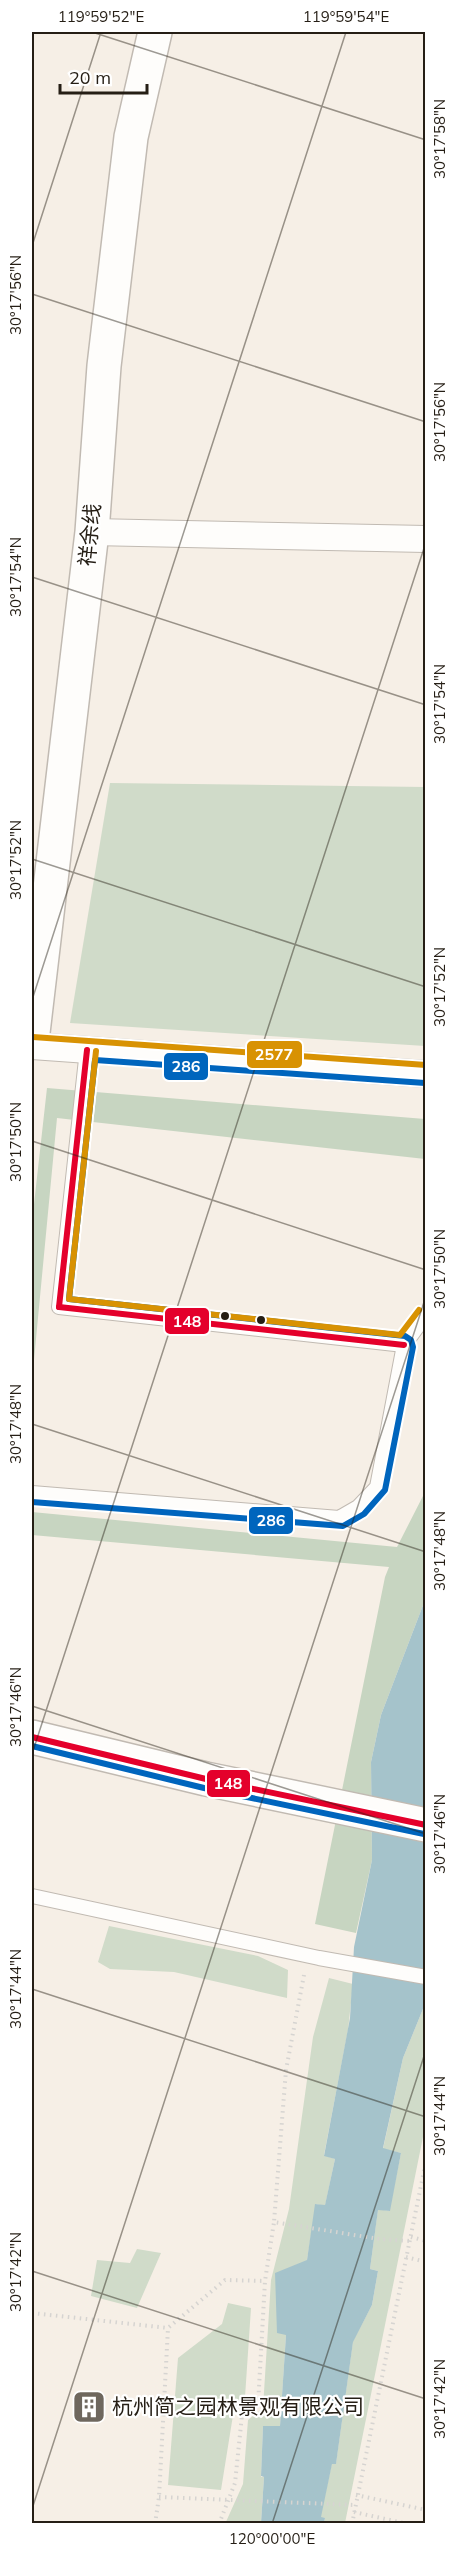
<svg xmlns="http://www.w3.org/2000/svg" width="457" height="2555" font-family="Mulish,'Noto Sans SC',sans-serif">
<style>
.green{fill:#d0dbc9}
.forest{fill:#c7d5c1}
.water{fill:#a5c3cb}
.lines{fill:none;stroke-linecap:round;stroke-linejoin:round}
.service-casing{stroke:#c1bab2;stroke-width:16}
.minor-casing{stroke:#c1bab2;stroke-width:28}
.tertiary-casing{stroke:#c1bab2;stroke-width:36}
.path{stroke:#d6d4d1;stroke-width:4;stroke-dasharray:1.5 4.5;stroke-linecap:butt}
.service{stroke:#fefdfb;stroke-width:14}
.minor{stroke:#fefdfb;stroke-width:26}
.tertiary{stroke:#fefdfb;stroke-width:33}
.bus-1-casing{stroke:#fff;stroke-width:10}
.bus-2-casing{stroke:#fff;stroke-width:10}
.bus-3-casing{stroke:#fff;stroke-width:10}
.bus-1{stroke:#e4002b;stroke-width:6}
.bus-2{stroke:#0065bd;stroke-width:6}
.bus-3{stroke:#d89203;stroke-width:6}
.ticks{fill:none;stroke:#251e15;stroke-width:1.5;stroke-opacity:0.45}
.bus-dot{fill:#251e15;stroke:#fff;stroke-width:2}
.labels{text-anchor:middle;stroke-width:4.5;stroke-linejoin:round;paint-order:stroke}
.street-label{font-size:21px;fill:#251e15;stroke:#fff}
.poi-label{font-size:21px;fill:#251e15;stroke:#fff;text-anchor:start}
.line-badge{stroke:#fff;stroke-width:2}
.badge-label{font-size:16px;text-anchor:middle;font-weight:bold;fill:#fff}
.neatline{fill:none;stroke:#251e15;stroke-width:2}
.ticks-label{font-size:15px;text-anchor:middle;fill:#251e15}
</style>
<rect width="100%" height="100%" fill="#f6efe6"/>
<!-- green -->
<g class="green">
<path d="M110 783 425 787V1046L70 1023Z"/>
<path d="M109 1926 258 1956 288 1970 287 1998 174 1972 110 1969 98 1962Z"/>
<path d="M329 1978 353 1984 348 2030 324 2155 335 2159 325 2206 316 2204 307 2260 286 2335 280 2427 263 2426 261 2477H264L261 2523 225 2524 243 2484 248 2420 263 2408 271 2280 289 2209 313 2037Z"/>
<path d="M425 2004V2127L345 2523H324L325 2518H320L332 2463H336L353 2341 372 2305 378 2271 370 2269 378 2209 389 2211 401 2153 383 2149 403 2058Z"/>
<path d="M137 2249 161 2253 137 2308 91 2296 97 2260 130 2263Z"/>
<path d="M228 2303 251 2308 245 2397 234 2409 221 2490 168 2485 178 2358 222 2324Z"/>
</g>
<!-- forest -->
<g class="forest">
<path d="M47 1088 425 1119V1159L57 1118 32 1381V1222Z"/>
<path d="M425 1492V1600L381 1715 371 1762 372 1860 356 1933 315 1924 385 1577 389 1567 32 1535V1512L397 1547Z"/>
</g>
<!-- water -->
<path class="water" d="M425 1600V2004L403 2058 383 2148 401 2153 390 2211 378 2210 370 2269 378 2271 372 2305 353 2342 336 2464H332L321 2517 325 2518 324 2523H261L264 2477 261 2476 263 2426H280L286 2335 277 2333 275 2273 307 2260 315 2204 325 2205 335 2159 324 2156 350 2018 354 1947 372 1860 371 1762 381 1715Z"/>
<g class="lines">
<!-- service casing -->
<g class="service-casing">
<g id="service">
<path d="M87 1050 59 1307 404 1345"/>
<path d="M32 1493 339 1518 358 1507 377 1487 404 1345 426 1315"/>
<path d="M32 1896 319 1958 426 1977"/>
</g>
</g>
<!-- minor casing -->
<g class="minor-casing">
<g id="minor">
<path d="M92 532 426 539"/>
<path d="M32 1046 426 1074"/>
</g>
</g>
<!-- tertiary casing -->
<g class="tertiary-casing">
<g id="tertiary">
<path d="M32 1041 92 532 104 366 131 137 155 32"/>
<path d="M32 1737 206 1779 426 1825"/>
</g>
</g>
<!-- path -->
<g class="path">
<path d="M304 1975 286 2070 274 2222 379 2239 410 2241"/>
<path d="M411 2237 426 2241"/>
<path d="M406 2257 426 2262"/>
<path d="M32 2313 168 2328"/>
<path d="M356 2495 426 2510"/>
<path d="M159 2497 355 2505"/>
<path d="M354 2512 408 2524"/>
<path d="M155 2524 159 2497 168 2328 225 2280 265 2281"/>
<path d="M219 2524 235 2483 242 2415 258 2405 265 2281 274 2222"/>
<path d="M352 2524 426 2161"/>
</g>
<!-- service -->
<use href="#service" class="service"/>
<!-- minor -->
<use href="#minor" class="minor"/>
<!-- tertiary -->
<use href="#tertiary" class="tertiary"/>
<!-- bus-1 casing -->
<g class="bus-1-casing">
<g id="bus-1">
<path d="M59 1307 404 1345"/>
<path d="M59 1307 87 1050"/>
<path d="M32 1737 206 1779 426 1825"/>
</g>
</g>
<!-- bus-2 casing -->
<g class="bus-2-casing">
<g id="bus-2">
<path d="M32 1502 343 1526 364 1514 385 1490 413 1347 411 1340 405 1336 69 1299 95 1060 425 1083"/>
<path d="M32 1746 204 1788 424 1834"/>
</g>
</g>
<!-- bus-3 casing -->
<g class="bus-3-casing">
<g id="bus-3">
<path d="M33 1037 426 1065"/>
<path d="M96 1051 69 1299 400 1335 419 1310"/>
</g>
</g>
<!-- bus-1 -->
<use href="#bus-1" class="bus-1"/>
<!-- bus-2 -->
<use href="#bus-2" class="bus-2"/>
<!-- bus-3 -->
<use href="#bus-3" class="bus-3"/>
</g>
<!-- ticks -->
<path class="ticks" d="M92 32 426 140M32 246 101 32M32 294 426 422M32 577 426 705M32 859 426 987M32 1000 346 32M32 1141 426 1270M32 1424 426 1552M32 1706 426 1834M32 1754 426 542M32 1989 426 2117M32 2271 426 2399M32 2509 426 1296M272 2524 426 2050"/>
<!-- icons -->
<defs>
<g id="building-square" transform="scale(1.725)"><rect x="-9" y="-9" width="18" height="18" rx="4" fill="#6e675e" stroke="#fff"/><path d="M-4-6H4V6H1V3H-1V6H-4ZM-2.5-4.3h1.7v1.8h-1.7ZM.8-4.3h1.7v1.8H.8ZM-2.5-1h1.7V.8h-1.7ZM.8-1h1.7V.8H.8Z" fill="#fff"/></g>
</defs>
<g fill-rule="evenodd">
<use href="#building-square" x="89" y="2407"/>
</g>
<!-- markers -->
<g class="bus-dot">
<circle cx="225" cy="1316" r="5"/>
<circle cx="261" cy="1320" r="5"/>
</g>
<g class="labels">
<!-- street labels -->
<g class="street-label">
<text transform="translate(90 535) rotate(-84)" y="7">祥余线</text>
</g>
<!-- poi labels -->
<g class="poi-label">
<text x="112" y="2414">杭州简之园林景观有限公司</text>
</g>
</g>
<g class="line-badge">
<rect x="246" y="1040" width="57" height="29" rx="6" fill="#d89203"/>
<rect x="163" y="1052" width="46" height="29" rx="6" fill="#0065bd"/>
<rect x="164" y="1307" width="46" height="28" rx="6" fill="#e4002b"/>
<rect x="248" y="1506" width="46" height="29" rx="6" fill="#0065bd"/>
<rect x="206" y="1769" width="45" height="29" rx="6" fill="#e4002b"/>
</g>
<g class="badge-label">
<text x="274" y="1060">2577</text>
<text x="186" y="1072">286</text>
<text x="187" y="1327">148</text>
<text x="271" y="1526">286</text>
<text x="228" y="1789">148</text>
</g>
<!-- border -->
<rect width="457" height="2555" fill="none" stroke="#ffffff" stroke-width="66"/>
<!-- scale -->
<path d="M60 84v9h87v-9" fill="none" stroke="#251e15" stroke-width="3"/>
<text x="69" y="84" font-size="18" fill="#251e15" stroke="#ffffff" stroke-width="4.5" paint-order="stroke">20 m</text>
<rect x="33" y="33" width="391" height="2489" class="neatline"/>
<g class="ticks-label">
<text x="101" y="22">119°59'52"E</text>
<text x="346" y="22">119°59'54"E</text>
<text transform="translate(440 139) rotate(-90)" y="5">30°17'58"N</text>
<text transform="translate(16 295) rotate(-90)" y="5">30°17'56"N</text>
<text transform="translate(440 422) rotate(-90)" y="5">30°17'56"N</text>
<text transform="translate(16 577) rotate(-90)" y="5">30°17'54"N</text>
<text transform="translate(440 704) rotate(-90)" y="5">30°17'54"N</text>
<text transform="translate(16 860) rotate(-90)" y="5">30°17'52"N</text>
<text transform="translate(440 987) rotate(-90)" y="5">30°17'52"N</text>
<text transform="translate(16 1142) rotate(-90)" y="5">30°17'50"N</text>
<text transform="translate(440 1269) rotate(-90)" y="5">30°17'50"N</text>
<text transform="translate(16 1424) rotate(-90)" y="5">30°17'48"N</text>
<text transform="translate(440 1551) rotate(-90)" y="5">30°17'48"N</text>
<text transform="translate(16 1707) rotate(-90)" y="5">30°17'46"N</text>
<text transform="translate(440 1834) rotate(-90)" y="5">30°17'46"N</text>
<text transform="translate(16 1989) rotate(-90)" y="5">30°17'44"N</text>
<text transform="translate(440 2116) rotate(-90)" y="5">30°17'44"N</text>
<text transform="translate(16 2272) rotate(-90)" y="5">30°17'42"N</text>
<text transform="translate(440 2399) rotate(-90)" y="5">30°17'42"N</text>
<text x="272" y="2544">120°00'00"E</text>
</g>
</svg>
